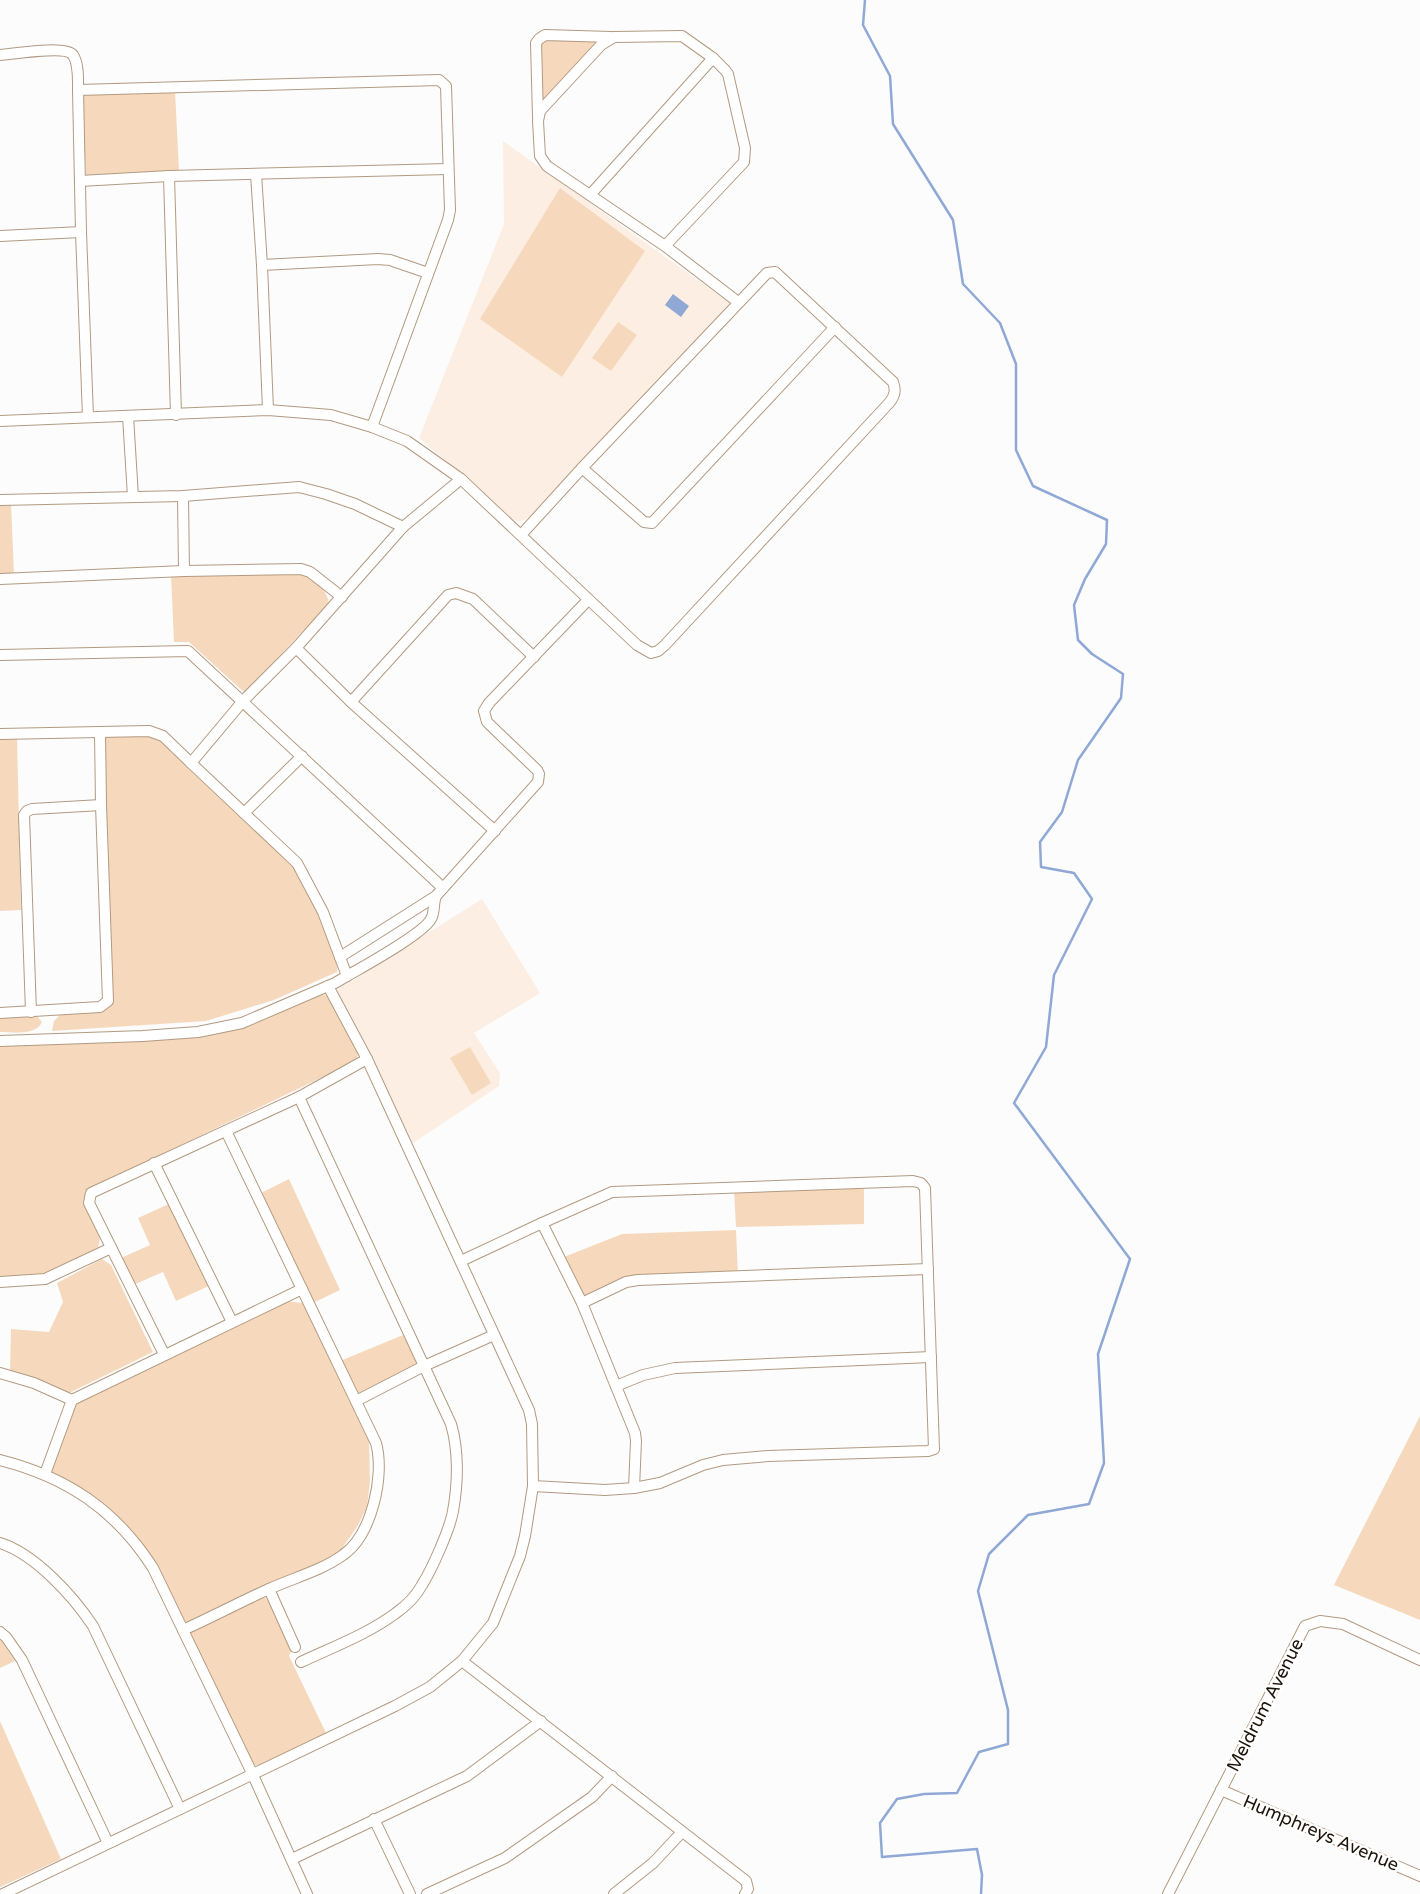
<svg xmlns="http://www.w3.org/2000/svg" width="1420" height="1894" font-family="'Varela Round',sans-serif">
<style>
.built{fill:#fceee2}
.green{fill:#f6d9bd}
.water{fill:#8fa8d5}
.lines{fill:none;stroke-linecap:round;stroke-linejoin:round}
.stream{stroke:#8fa8d5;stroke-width:2.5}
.minor-casing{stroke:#b29a81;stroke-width:12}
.minor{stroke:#fff;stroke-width:10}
.labels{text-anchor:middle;stroke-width:5;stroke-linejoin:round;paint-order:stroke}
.street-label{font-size:18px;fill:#1d140b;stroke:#fff}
</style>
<rect width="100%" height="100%" fill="#fcfcfc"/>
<!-- built -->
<g class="built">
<path d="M503 141 730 303 532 516 520 522 514 520 419 438 504 224Z"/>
<path d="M482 899 540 993 474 1033 500 1073 499 1086 413 1143 337 990Z"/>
</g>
<!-- green -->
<g class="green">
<path d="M546 38 602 40 540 107 539 45Z"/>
<path d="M175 90 179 171 86 175 82 94Z"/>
<path d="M560 188 645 251 562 377 480 319Z"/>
<path d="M618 322 637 335 611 371 592 358Z"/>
<path d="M0 503H11L14 575H0Z"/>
<path d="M299 573C314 577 326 588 329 603L245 693 189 642H174L171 575Z"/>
<path d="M149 733 162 737 295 864 309 887 338 959 337 972 274 1000 206 1021 52 1031 54 1021 61 1014 105 1007 102 734Z"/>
<path d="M17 737 21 910 0 911V738Z"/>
<path d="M320 994 328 995 358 1054 356 1061 87 1190 83 1202 100 1237 98 1250 42 1276 0 1278V1045L198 1035Z"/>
<path d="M35 1014 42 1022C36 1036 13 1032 0 1032V1015Z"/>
<path d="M470 1047 491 1083 472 1095 450 1058Z"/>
<path d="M289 1179 340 1290 313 1303 261 1193Z"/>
<path d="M864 1185V1224L736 1227 734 1190Z"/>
<path d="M171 1203 211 1285 176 1301 163 1272 133 1285 121 1258 150 1245 138 1218Z"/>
<path d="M736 1230 738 1274 649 1276 583 1300 564 1257 622 1234Z"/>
<path d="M102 1259 111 1265 153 1352 67 1394 20 1374 10 1371 11 1329 49 1332 63 1302 57 1283Z"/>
<path d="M286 1301 303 1303 369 1439 370 1481 367 1507 357 1527 341 1550 324 1561 184 1626 114 1516 48 1473 74 1404Z"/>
<path d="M403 1335 417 1362 414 1368 362 1394 355 1392 340 1361Z"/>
<path d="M1420 1416V1620L1334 1585Z"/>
<path d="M256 1598H265L273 1602 293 1647 289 1656 327 1735 258 1766 251 1764 186 1632Z"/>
<path d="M0 1639 15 1661 0 1668Z"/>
<path d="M0 1721 61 1859 0 1887Z"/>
</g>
<!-- water -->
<path class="water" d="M673 294 689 306 681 317 665 305Z"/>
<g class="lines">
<!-- stream -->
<path class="stream" d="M865 0 863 25 890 76 893 124 953 220 963 284 1000 323 1016 364V450L1033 486 1107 520 1106 544 1085 579 1074 605 1078 640 1092 654 1123 674 1121 698 1078 760 1062 812 1040 842 1041 867 1074 873 1092 899 1054 975 1046 1047 1014 1103 1130 1259 1098 1354 1104 1463 1089 1504 1028 1515 989 1554 978 1591 1008 1710V1744L979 1752 957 1793 924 1794 897 1799 880 1823 882 1857 977 1849 982 1875 981 1894"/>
<!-- minor casing -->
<g class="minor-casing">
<g id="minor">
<path d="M0 55C13 54 66 45 73 55 79 64 78 80 78 90"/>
<path d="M538 117 536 43 539 39 545 35 611 37"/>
<path d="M256 174 262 265 268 410"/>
<path d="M169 176 176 415"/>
<path d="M80 181 169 176 448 169"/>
<path d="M590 195 713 58"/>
<path d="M0 236 81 232"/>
<path d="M665 246 744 162 745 148 728 74 725 70 713 58 682 36 614 37 601 45 540 111 538 121 540 156 547 166 665 246 738 302"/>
<path d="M262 265 378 259 390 260 428 273"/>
<path d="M128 416 133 497"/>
<path d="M88 417 81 232 78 90 439 80 446 86 450 210 448 220 372 427"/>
<path d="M0 421 268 410 331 415 372 427 407 441 461 479 637 645 651 653 658 651 665 645 890 402C895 395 896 390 893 382L775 272 767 273 582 468 521 535"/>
<path d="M582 468 644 522 652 523 835 327"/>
<path d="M461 479 403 527 296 648 243 701 191 763 297 863 323 912 347 976C364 966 423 934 431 919 435 912 433 903 436 896L538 782 539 774 537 770 487 722 484 711 489 703 588 600"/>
<path d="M183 496 184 571"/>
<path d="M0 500 183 496 299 487 326 494 355 504 403 527"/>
<path d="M0 579 184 571 301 569 310 572 342 597"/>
<path d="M296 648 351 702"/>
<path d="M0 655 188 651 443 888"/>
<path d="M0 734 149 731 163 736 191 763"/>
<path d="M244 813 302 756"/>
<path d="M495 831 351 702 448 595 456 593 473 599 534 657"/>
<path d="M340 957 436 896"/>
<path d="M31 1012 24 815 27 811 32 809 101 805"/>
<path d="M0 1013 100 1007 108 1001 101 805 100 732"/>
<path d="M0 1041 143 1036 198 1032 242 1023 335 983 347 976"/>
<path d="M299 1097 451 1424C459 1451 458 1484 453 1511 450 1529 432 1569 422 1585 416 1596 406 1606 396 1613 368 1634 333 1647 301 1662"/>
<path d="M154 1163 232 1322"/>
<path d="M542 1223 612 1192 913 1181 921 1183 925 1188 934 1449 928 1451 768 1456 723 1460 703 1465 660 1483 634 1488"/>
<path d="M461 1261 542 1223 582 1303 635 1433 636 1441 634 1488 605 1490 533 1486"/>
<path d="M0 1282 45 1279 111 1248"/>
<path d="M582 1303 626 1282 638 1280 928 1269"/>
<path d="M164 1354 89 1203 91 1193 299 1097 367 1059"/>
<path d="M0 1373 34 1383 72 1400"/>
<path d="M616 1386 643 1375 675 1368 931 1357"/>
<path d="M356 1401 424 1366 494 1335"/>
<path d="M0 1460C67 1477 116 1510 153 1568L252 1773 307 1894"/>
<path d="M45 1474 72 1400 302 1289"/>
<path d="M0 1543C35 1554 73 1596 93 1626L180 1809"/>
<path d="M269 1589 295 1647"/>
<path d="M183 1630C212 1617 240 1602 269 1589 293 1578 321 1571 343 1555 372 1535 385 1475 376 1443L226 1131"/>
<path d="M0 1632 6 1637 22 1660 108 1843"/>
<path d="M462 1661 746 1881 748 1889 745 1894"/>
<path d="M1221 1790 1420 1876"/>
<path d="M374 1819 410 1894"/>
<path d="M292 1859 467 1776 541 1721"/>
<path d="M3 1894 395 1706 430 1687 462 1661 493 1623 520 1556 525 1536 533 1486 532 1424 529 1410 367 1059 328 986"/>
<path d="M427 1894 505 1858 592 1797 612 1776"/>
<path d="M614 1894 653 1863 682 1832"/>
<path d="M1168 1894 1305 1626 1320 1621 1343 1624 1420 1660"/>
</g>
</g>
<!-- minor -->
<use href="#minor" class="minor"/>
</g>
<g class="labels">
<!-- street labels -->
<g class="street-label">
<text transform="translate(1265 1705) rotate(-63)" y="6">Meldrum Avenue</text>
<text transform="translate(1321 1833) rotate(23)" y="6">Humphreys Avenue</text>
</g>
</g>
</svg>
